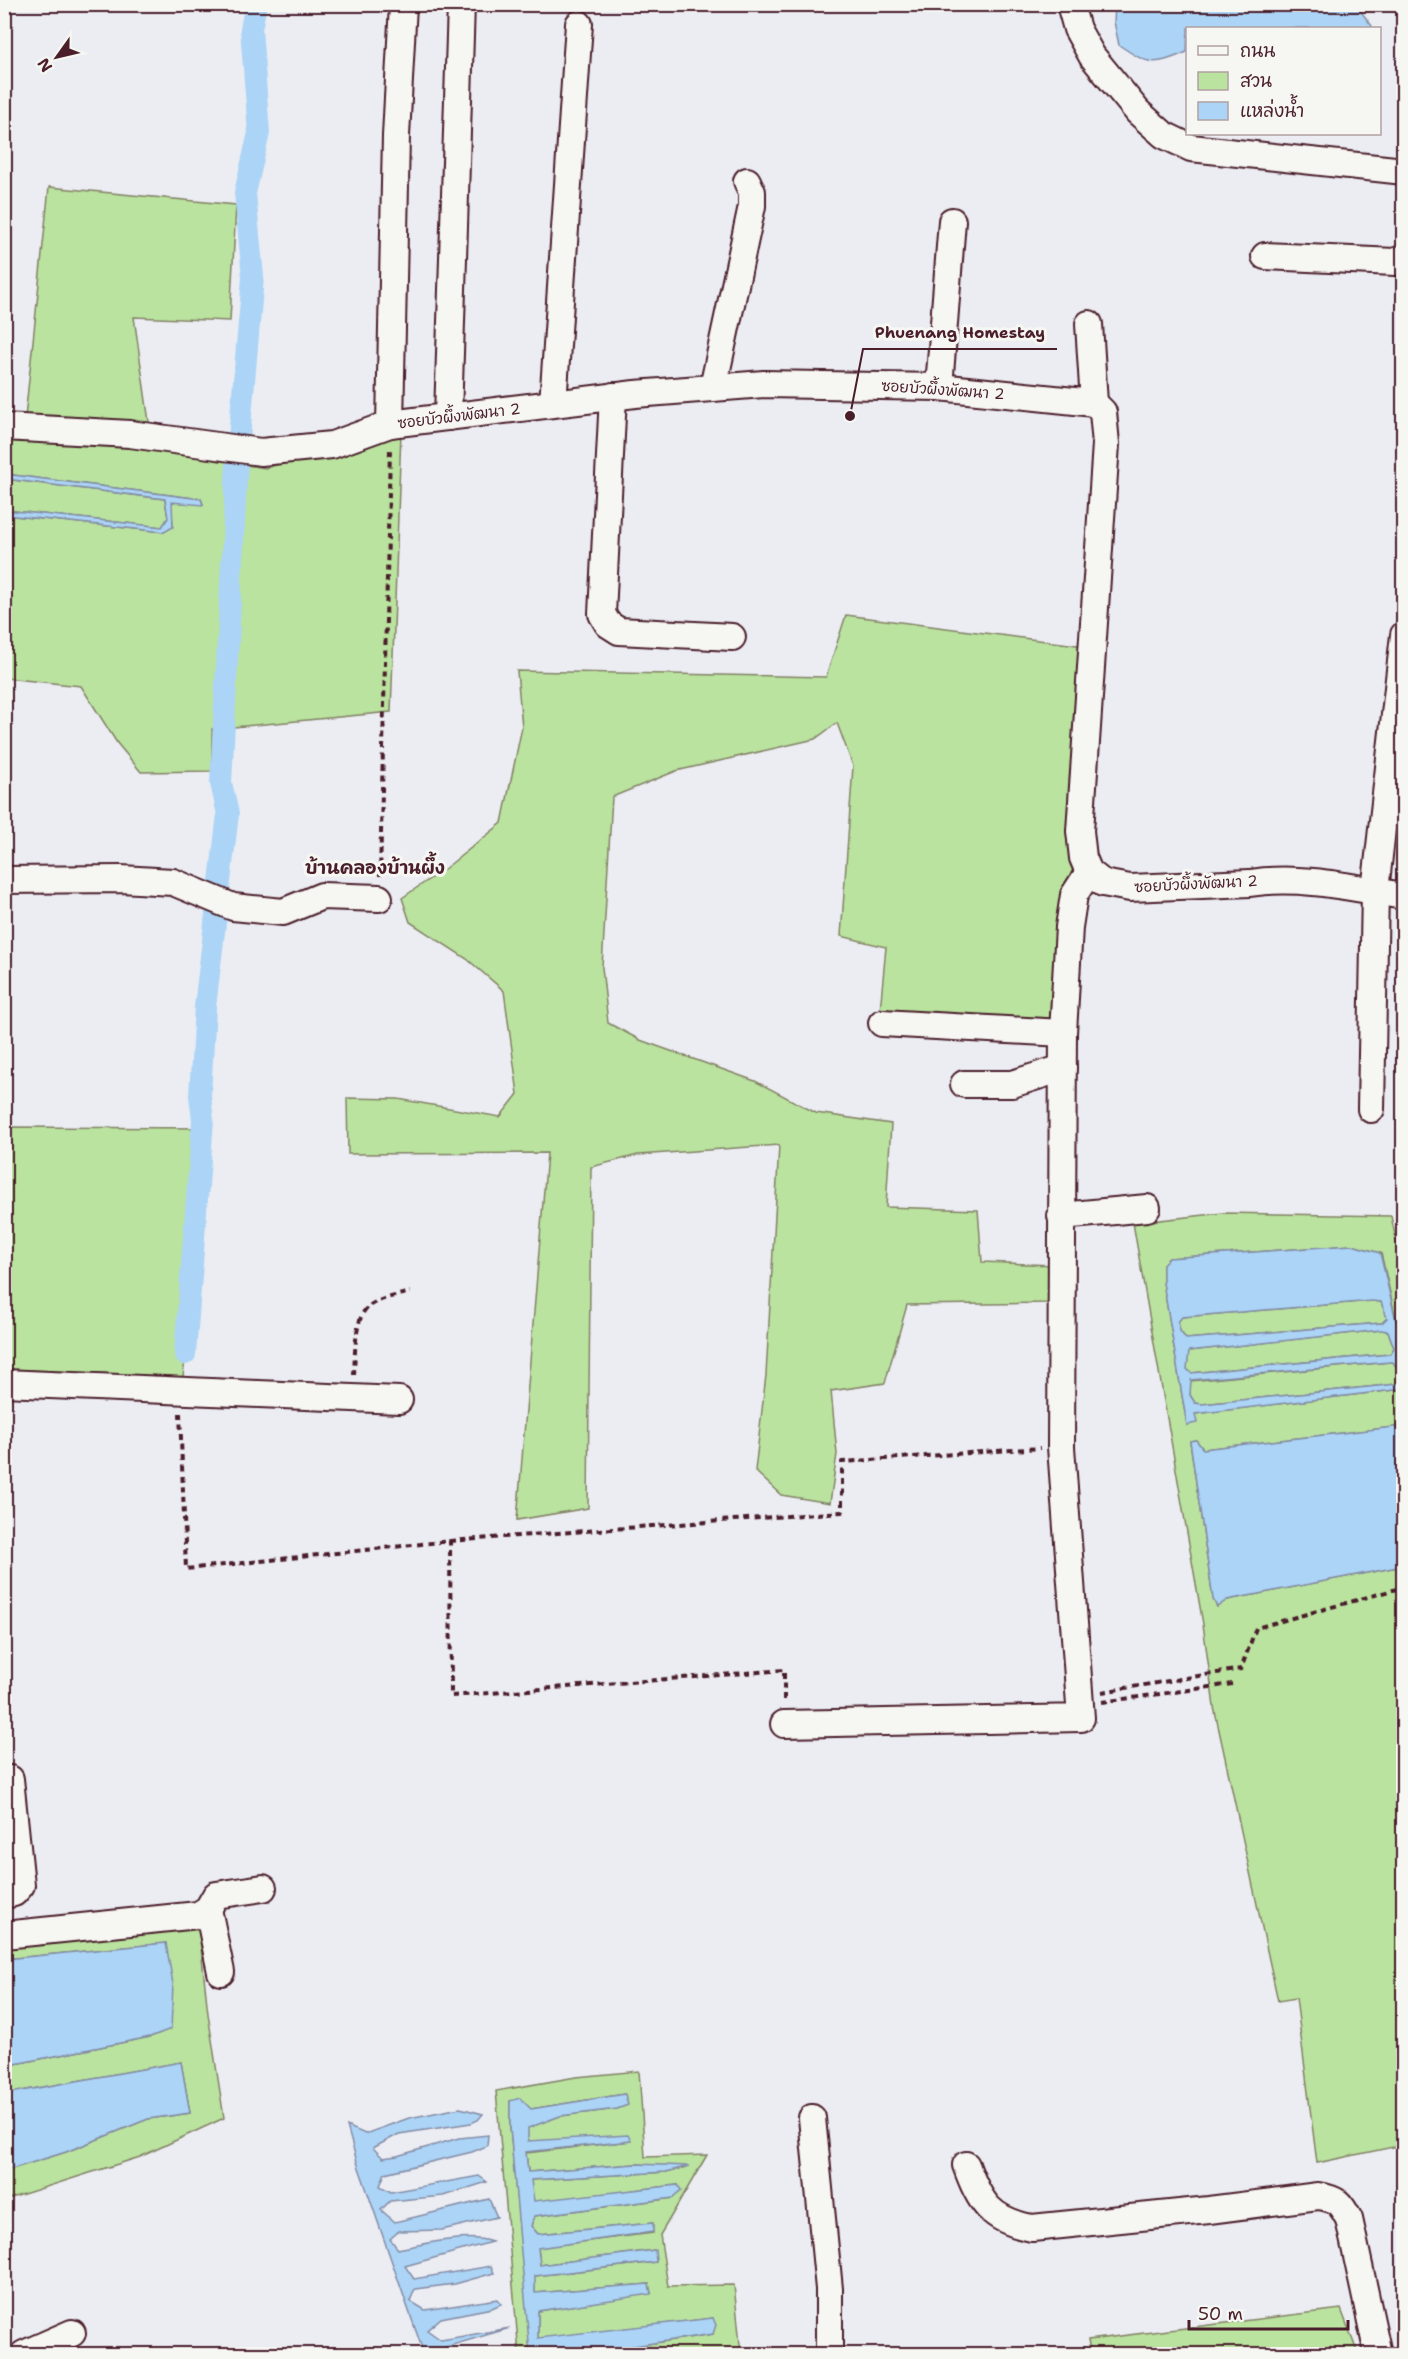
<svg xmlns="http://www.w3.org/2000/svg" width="1408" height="2359" font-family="'Shantell Sans','Playpen Sans Thai',sans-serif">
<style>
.green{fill:#bae39f;stroke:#828165;stroke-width:1.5}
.water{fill:#abd4f6;stroke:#848ca5;stroke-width:1.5;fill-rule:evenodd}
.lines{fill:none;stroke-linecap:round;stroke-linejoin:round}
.canal{stroke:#abd4f6;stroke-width:22}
.minor-casing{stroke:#4a1f2b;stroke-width:30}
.path{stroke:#4a1f2b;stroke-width:4;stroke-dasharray:6 4.5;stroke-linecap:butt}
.minor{stroke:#f6f6f2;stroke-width:26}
.labels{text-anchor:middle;stroke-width:6;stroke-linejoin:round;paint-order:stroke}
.street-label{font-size:15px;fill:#4a1f2b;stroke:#f6f6f2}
.quarter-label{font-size:18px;font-weight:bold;fill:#4a1f2b;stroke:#f6f6f2}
.leader{fill:none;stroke:#4a1f2b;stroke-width:2}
.callout-dot{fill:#4a1f2b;stroke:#f6f6f2;stroke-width:2}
.callout-label{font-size:16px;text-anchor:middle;font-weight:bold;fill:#4a1f2b;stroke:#f6f6f2;stroke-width:6;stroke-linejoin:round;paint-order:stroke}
</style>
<rect width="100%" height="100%" fill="#ecedf3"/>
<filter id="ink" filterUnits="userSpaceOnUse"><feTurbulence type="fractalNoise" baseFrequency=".0167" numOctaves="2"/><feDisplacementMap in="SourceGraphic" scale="12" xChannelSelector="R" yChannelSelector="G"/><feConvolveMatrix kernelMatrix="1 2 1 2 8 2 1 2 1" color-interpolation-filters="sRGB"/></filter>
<g filter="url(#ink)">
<!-- green -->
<g class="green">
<path d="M49 187 236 205 230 321 134 317 153 450 265 468 401 432 391 712 212 729V771L141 772 117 743 81 686 5 678V515L164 532 173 526 171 502 203 504 201 499 5 474 4 436 23 437Z"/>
<path d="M5 479 165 499 168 518 162 527 5 510Z"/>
<path d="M846 615 1084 646 1074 857 1054 1021 880 1011 886 947 841 936 853 766 837 723 815 739 676 771 612 797 602 967 608 1023 640 1040 755 1081 816 1113 891 1124 886 1207 978 1210 982 1262 1053 1265 1054 1303 907 1305 885 1383 831 1391 837 1454 830 1503 781 1495 755 1471 766 1375 779 1145 638 1155 591 1167 588 1508 517 1520 547 1153 348 1154 347 1098 398 1099 500 1117 518 1094 504 991 467 959 410 922 402 898 447 867 502 823 522 727 517 671 826 677Z"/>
<path d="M5 1127 211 1128 183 1377 5 1369Z"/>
<path d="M1223 1213 1391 1216 1403 1272V1350L1381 1253 1352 1245 1169 1258 1163 1264V1282L1187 1425 1194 1414 1403 1389V1426L1203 1449 1196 1440 1190 1441 1213 1599 1217 1607 1227 1600 1403 1566V2145L1317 2163 1296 1998 1278 2001 1214 1707 1203 1624 1133 1223Z"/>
<path d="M1372 1301 1381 1302 1387 1318 1382 1323 1186 1339 1180 1331 1178 1322 1181 1317Z"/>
<path d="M1381 1330 1388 1331 1394 1348 1390 1354 1191 1373 1187 1369 1188 1351Z"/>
<path d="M1390 1362H1393L1398 1369 1400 1379 1397 1384 1202 1404 1195 1403 1190 1395V1381Z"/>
<path d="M198 1920 208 2014 224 2118 140 2157 5 2200V2171L66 2152 148 2119 190 2113 181 2062 5 2094V2066L150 2037 170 2029 166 1943 5 1959 4 1945Z"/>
<path d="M639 2071 645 2157 707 2155 660 2235 668 2286 734 2285 741 2354H581L713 2334V2318L538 2339V2311L651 2293 649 2284 535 2293 534 2276 656 2262 654 2250 540 2265 538 2247 653 2233 652 2223 538 2234 531 2226 534 2216 673 2198 678 2185 534 2202 530 2180 666 2172 686 2167 636 2164 528 2172 526 2153 630 2141 528 2142 527 2128 560 2116 617 2109 627 2105 624 2094 531 2109 510 2101V2128L531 2352 530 2354H519L496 2091 576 2077Z"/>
<path d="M1341 2309 1358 2354H1091L1088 2340Z"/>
</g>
<!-- water -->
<g class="water">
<path d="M1356 5 1372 26 1371 28H1188L1187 52C1153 66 1150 66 1119 45L1114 22 1115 5Z"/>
<path d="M5 474 201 499 203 505 172 502 173 527 164 532 5 515V510L162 527 168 518 165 499 5 479Z"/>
<path d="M1352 1245 1380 1253 1403 1350V1389L1195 1414 1197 1423 1187 1425 1163 1282V1264L1169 1258ZM1372 1301 1381 1302 1387 1318 1382 1323 1186 1339 1180 1331 1178 1322 1182 1317ZM1381 1330 1388 1331 1394 1348 1390 1354 1191 1373 1187 1369 1189 1351ZM1390 1362H1393L1398 1369 1400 1379 1397 1384 1202 1404 1195 1403 1190 1395 1191 1380Z"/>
<path d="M1403 1426V1566L1227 1600 1217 1607 1213 1599 1190 1441 1196 1440 1203 1449Z"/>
<path d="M166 1943 173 1984 171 2029 150 2037 5 2066V1959Z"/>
<path d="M181 2062 190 2113 148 2119 66 2152 5 2171V2094Z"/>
<path d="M625 2094 628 2105 617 2109 560 2116 528 2128V2141L628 2135 631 2141 526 2152 528 2172 636 2164 689 2166 666 2172 531 2180 534 2201 678 2185 681 2191 673 2198 534 2216 531 2226 538 2234 653 2223V2232L538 2248 540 2265 655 2250 656 2262 535 2276V2293L649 2284 651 2294 538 2311V2338L713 2318 716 2325 713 2334 581 2354H530L510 2128V2101L520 2098 531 2109Z"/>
<path d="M460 2108 483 2114 478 2120 471 2123 399 2134 373 2148 383 2158 397 2156 459 2138 488 2135 487 2146 472 2152 385 2173 380 2186 391 2192 479 2176 487 2182 443 2196 390 2201 381 2210 395 2222 489 2199 497 2217 442 2230 399 2231 390 2239 398 2249C424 2244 467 2233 492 2242L405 2266 414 2279 491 2266 494 2273 455 2284 415 2289 410 2301 425 2310 498 2299 501 2304 492 2308 441 2318 427 2330 441 2340 510 2328 432 2351 435 2354H424L357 2162 347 2126 365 2134 409 2118Z"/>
</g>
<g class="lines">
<!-- canal -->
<path class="canal" d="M185 1354 203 1120 200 1096 205 1007 228 814 221 783 237 462 253 277 245 193 259 133 251 29 256 4"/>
<!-- minor casing -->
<g class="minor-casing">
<g id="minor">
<path d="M1070 4 1077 29 1092 56 1138 112 1164 135 1191 148 1404 171"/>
<path d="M1265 256 1395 262 1404 258"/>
<path d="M1089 324 1094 403"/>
<path d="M939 387 952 221"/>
<path d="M713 388 752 206V192L747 181"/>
<path d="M613 396 602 614 608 624 619 631 732 637"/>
<path d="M553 404 579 24"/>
<path d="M448 417 461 4"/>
<path d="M390 424 396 136 403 4"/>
<path d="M4 427 130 434 261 452 332 445 390 424 635 394 764 384 939 387 1094 403 1103 412 1106 444 1080 831 1083 858 1089 872 1103 883 1130 888 1250 883C1300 875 1354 888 1404 896"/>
<path d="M4 880 121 879 173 882 233 907 283 912 322 896 379 898"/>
<path d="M882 1023 1063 1033"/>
<path d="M964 1084H1012L1063 1068"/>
<path d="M1371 1109 1375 891 1404 635"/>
<path d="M1061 1216 1147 1208"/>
<path d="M4 1383 399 1400"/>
<path d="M784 1724 1081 1718 1061 1447 1063 1033 1069 927 1074 895 1089 872"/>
<path d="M4 1895 14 1893 21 1885 10 1779"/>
<path d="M208 1909 221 1972"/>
<path d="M4 1935 198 1915 208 1909 216 1895 263 1888"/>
<path d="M812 2118 829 2289V2354"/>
<path d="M966 2165C980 2203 990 2220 1032 2228L1209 2210 1318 2196C1337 2199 1340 2202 1349 2219L1378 2354"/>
<path d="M24 2354 72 2333"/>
</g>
</g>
<!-- path -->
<g class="path">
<path d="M380 876 390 449"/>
<path d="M354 1375C355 1358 354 1316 369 1306 380 1298 397 1296 410 1292"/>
<path d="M180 1413 186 1569 450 1541 451 1696 784 1670V1702"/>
<path d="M450 1541 842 1512V1462L1040 1448"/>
<path d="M1102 1692 1241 1669 1256 1628 1404 1587"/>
<path d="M1102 1702 1232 1684"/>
</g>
<!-- minor -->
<use href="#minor" class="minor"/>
</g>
</g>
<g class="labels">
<!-- street labels -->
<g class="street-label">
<text transform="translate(943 390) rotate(4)" y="5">ซอยบัวผึ้งพัฒนา 2</text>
<text transform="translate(459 416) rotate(-7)" y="5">ซอยบัวผึ้งพัฒนา 2</text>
<text transform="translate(1196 884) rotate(-3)" y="5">ซอยบัวผึ้งพัฒนา 2</text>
</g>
<!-- quarter labels -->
<g class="quarter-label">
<text x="375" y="874">บ้านคลองบ้านผึ้ง</text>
</g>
</g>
<!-- callouts -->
<path class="leader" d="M850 416L863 349H1057"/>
<circle class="callout-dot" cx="850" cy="416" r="6"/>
<g class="callout-label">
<text x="960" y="338">Phuenang Homestay</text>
</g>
<!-- margin -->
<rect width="1408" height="2359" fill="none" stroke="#f6f6f2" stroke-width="24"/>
<rect x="12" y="12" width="1384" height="2335" fill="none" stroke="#4a1f2b" stroke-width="2" filter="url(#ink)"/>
<!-- legend -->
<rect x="1186" y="27" width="195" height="108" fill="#f6f6f2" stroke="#b1a0a2" stroke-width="1.5"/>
<rect x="1198" y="46" width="30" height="9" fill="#f6f6f2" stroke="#b1a0a2" stroke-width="1.5"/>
<text x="1240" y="57" font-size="18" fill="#4a1f2b">ถนน</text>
<rect x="1198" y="72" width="30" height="18" fill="#bae39f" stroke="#b1a0a2" stroke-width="1.5"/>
<text x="1240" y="87" font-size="18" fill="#4a1f2b">สวน</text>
<rect x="1198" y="102" width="30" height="18" fill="#abd4f6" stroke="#b1a0a2" stroke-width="1.5"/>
<text x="1240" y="117" font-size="18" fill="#4a1f2b">แหล่งน้ำ</text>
<!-- north arrow -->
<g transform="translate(57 57) rotate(236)" stroke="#f6f6f2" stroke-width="4.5" paint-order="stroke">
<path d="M0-4.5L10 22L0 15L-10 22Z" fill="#4a1f2b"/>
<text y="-9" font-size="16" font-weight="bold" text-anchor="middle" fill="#4a1f2b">N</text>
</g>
<!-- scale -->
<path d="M1189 2320v9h159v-9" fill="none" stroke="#4a1f2b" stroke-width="3"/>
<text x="1198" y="2320" font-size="18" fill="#4a1f2b" stroke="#f6f6f2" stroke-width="4.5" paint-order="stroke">50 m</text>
</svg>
